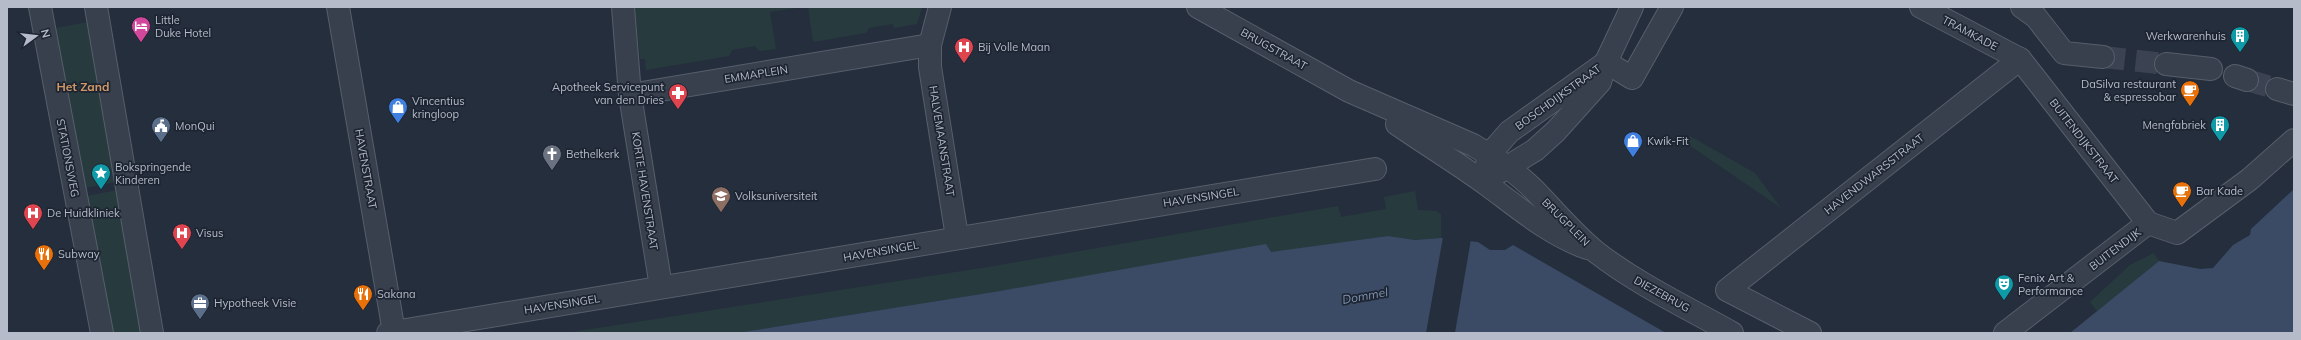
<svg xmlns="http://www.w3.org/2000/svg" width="2301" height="340" font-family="Mulish,sans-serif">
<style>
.green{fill:#273b3e}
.water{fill:#3b4b65}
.pier{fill:#252e3d}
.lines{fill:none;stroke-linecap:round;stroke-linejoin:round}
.minor-tunnel{stroke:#3b4352;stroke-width:22;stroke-dasharray:22 11;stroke-linecap:butt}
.minor-casing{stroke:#575e6b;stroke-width:24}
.minor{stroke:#39404d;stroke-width:22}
.labels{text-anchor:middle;stroke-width:3.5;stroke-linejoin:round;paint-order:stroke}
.poi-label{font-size:11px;fill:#b5bbc8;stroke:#1e2532;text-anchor:start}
.street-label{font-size:11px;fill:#b5bbc8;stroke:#1e2532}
.neighbourhood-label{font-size:12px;font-weight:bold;fill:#d19867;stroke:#1e2532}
.water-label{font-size:12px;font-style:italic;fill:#7d91af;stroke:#1e2532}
</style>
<rect width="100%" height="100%" fill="#252e3d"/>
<!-- green -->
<g class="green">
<path d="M635 7H803L770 12 776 49 759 51 755 46 732 50 729 56 646 70 645 59H640Z"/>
<path d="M808 7H922L917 24 894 28 893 24 869 28 866 33 813 42Z"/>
<path d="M88 22 117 182 85 188 56 28Z"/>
<path d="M1690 136 1755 173 1781 208 1686 143Z"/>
<path d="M118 190 144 333H111L86 196Z"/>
<path d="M1415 191 1418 210 1436 211 1441 214V238L1415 240 1388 236 1000 291 737 333H566L994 266 1338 206 1341 217 1386 209 1384 197Z"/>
<path d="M2154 253 2159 261 2097 311 2090 302 2130 265Z"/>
</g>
<!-- water -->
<g class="water">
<path d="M2294 189V333H2070L2159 261 2200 269 2213 268 2233 245 2250 235 2251 229Z"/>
<path d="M1388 236 1415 240 1441 238 1478 242 1490 250H1505L1513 245 1666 333H737L1000 291 1266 244 1271 252Z"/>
</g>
<!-- pier -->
<path class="pier" d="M1443 237 1471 239 1455 333H1426Z"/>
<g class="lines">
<!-- minor-tunnel -->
<g class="minor-tunnel">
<path d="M2103 57 2166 64"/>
<path d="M2247 80 2277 89"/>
</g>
<!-- minor casing -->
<g class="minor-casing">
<g id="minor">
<path d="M40 7 102 333"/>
<path d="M96 7 152 333"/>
<path d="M338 7 394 332"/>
<path d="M623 7 630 95 661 287"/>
<path d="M940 7 930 45V67L957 237"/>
<path d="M1198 7 1349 91 1473 145C1497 159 1521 175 1540 196 1558 215 1576 236 1596 252 1637 284 1686 307 1732 333"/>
<path d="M1921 7 2020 59 2148 223"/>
<path d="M2022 7 2036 17 2064 53 2103 57"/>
<path d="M1606 62 1632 78 1672 7"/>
<path d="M2166 64 2211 69"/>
<path d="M2235 76 2247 80"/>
<path d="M2277 89 2294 94"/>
<path d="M630 95 930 45"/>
<path d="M1397 124C1426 144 1457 163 1486 184 1519 208 1548 234 1587 248"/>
<path d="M1486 169 1489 155 1509 132 1604 64"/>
<path d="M1496 174 1535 150 1556 131 1600 82 1606 62 1632 7"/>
<path d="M2148 223 2177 233 2250 179 2294 140"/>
<path d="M388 333 1375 169"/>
<path d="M1810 333 1727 290 2020 59"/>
<path d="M2005 333 2148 223"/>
</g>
</g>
<!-- minor -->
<use href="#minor" class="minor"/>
</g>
<!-- icons -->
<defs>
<g id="hotel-pin" transform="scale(1)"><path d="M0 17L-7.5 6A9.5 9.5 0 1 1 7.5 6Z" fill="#d1479c" stroke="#1e2532"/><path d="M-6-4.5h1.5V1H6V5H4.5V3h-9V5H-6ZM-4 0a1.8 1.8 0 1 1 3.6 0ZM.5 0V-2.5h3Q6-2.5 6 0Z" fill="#fff"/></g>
<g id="building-pin" transform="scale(1)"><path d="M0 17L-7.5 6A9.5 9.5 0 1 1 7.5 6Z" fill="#0f9aa8" stroke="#1e2532"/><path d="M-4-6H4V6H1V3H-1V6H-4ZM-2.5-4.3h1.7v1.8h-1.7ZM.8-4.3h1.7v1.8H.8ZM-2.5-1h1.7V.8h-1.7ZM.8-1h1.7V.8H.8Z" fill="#fff"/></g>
<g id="hospital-pin" transform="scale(1)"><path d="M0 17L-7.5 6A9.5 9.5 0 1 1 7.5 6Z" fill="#e0444e" stroke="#1e2532"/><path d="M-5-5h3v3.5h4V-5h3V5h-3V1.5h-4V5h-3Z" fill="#fff"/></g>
<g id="cafe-pin" transform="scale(1)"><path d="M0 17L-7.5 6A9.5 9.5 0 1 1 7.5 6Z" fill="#e8710a" stroke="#1e2532"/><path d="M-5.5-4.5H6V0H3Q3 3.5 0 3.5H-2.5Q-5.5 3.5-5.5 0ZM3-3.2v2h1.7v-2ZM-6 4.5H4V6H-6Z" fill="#fff"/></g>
<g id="pharmacy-pin" transform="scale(1)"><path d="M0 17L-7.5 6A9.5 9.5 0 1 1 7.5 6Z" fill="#e0444e" stroke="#1e2532"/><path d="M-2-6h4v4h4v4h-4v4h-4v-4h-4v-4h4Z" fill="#fff"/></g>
<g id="shop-pin" transform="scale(1)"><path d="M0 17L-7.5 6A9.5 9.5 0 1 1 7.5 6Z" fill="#3f7fe0" stroke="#1e2532"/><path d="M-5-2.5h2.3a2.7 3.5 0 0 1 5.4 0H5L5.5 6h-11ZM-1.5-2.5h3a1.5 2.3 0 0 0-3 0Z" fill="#fff"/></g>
<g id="civic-pin" transform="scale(1)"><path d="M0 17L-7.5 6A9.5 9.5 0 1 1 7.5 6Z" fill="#5c6f8a" stroke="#1e2532"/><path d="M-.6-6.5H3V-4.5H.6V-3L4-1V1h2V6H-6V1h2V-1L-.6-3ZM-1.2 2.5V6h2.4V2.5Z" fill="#fff"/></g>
<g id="church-pin" transform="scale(1)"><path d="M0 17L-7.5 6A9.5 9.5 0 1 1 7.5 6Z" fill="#6b7280" stroke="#1e2532"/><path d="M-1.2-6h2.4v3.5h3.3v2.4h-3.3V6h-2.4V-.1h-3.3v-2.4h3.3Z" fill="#fff"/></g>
<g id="sight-pin" transform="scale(1)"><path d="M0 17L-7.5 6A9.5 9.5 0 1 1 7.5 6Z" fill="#0f9aa8" stroke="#1e2532"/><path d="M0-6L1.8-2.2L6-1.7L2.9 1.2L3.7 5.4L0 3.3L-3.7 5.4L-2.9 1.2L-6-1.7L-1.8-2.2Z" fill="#fff"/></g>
<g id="university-pin" transform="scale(1)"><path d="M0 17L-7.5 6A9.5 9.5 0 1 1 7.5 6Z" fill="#8d6e63" stroke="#1e2532"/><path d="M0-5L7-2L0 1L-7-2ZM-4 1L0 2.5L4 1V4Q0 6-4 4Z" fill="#fff"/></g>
<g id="restaurant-pin" transform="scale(1)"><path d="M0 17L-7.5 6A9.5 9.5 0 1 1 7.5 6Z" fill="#e8710a" stroke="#1e2532"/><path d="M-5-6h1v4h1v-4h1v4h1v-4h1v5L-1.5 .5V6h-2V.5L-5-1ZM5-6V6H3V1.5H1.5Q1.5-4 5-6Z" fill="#fff"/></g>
<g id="theatre-pin" transform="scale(1)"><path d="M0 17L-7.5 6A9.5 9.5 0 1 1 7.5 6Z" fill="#0f9aa8" stroke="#1e2532"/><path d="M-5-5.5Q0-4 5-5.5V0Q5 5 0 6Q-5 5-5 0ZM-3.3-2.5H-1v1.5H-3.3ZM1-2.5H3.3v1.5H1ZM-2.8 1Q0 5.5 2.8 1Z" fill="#fff"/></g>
<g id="office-pin" transform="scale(1)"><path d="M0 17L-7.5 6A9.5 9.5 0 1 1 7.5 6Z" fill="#5c6f8a" stroke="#1e2532"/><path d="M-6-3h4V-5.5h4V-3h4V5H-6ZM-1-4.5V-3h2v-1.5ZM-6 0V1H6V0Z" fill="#fff"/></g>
</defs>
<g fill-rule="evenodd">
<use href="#hotel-pin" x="141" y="26"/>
<use href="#building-pin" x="2240" y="36"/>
<use href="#hospital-pin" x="964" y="47"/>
<use href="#cafe-pin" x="2190" y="90"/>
<use href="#pharmacy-pin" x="678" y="93"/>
<use href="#shop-pin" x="398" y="107"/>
<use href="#building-pin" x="2220" y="125"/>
<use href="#civic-pin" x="161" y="126"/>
<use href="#shop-pin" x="1633" y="141"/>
<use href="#church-pin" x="552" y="154"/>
<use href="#sight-pin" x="101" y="173"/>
<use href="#cafe-pin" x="2182" y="191"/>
<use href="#university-pin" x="721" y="196"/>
<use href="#hospital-pin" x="33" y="213"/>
<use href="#hospital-pin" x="182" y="233"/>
<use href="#restaurant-pin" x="44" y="254"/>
<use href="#theatre-pin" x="2004" y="284"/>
<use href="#restaurant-pin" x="363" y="294"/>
<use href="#office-pin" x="200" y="303"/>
</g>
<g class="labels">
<!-- poi labels -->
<g class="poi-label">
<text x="155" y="24">Little<tspan x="155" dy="13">Duke Hotel</tspan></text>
<text x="2226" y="40" text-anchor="end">Werkwarenhuis</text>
<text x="978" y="51">Bij Volle Maan</text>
<text x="2176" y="88" text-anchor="end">DaSilva restaurant<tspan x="2176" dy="13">&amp; espressobar</tspan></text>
<text x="664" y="91" text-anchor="end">Apotheek Servicepunt<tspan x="664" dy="13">van den Dries</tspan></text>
<text x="412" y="105">Vincentius<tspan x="412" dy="13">kringloop</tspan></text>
<text x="2206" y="129" text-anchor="end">Mengfabriek</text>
<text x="175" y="130">MonQui</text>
<text x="1647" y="145">Kwik-Fit</text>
<text x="566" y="158">Bethelkerk</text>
<text x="115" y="171">Bokspringende<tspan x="115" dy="13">Kinderen</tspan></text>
<text x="2196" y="195">Bar Kade</text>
<text x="735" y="200">Volksuniversiteit</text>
<text x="47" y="217">De Huidkliniek</text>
<text x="196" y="237">Visus</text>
<text x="58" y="258">Subway</text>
<text x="2018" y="282">Fenix Art &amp;<tspan x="2018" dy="13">Performance</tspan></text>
<text x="377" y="298">Sakana</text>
<text x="214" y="307">Hypotheek Visie</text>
</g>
<!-- street labels -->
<g class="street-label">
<text transform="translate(1970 33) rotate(28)" y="4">TRAMKADE</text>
<text transform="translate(1274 49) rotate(29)" y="4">BRUGSTRAAT</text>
<text transform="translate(756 74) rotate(-9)" y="4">EMMAPLEIN</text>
<text transform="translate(1558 97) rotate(-36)" y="4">BOSCHDIJKSTRAAT</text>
<text transform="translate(942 141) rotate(81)" y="4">HALVEMAANSTRAAT</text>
<text transform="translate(2084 141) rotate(52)" y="4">BUITENDIJKSTRAAT</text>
<text transform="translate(68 158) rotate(79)" y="4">STATIONSWEG</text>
<text transform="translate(366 169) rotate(80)" y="4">HAVENSTRAAT</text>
<text transform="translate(1874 174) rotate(-38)" y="4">HAVENDWARSSTRAAT</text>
<text transform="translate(645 191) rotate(81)" y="4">KORTE HAVENSTRAAT</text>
<text transform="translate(1201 197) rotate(-9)" y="4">HAVENSINGEL</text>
<text transform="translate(1566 222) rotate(45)" y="4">BRUGPLEIN</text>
<text transform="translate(2115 249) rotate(-37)" y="4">BUITENDIJK</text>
<text transform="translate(881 251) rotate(-10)" y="4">HAVENSINGEL</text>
<text transform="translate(1662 294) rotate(29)" y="4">DIEZEBRUG</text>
<text transform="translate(562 304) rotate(-9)" y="4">HAVENSINGEL</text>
</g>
<!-- neighbourhood labels -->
<g class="neighbourhood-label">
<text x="83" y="91">Het Zand</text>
</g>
<!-- water labels -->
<g class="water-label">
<text transform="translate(1365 296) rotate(-10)" y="4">Dommel</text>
</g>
</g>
<!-- border -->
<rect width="2301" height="340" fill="none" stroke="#b5bbc8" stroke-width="16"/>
<!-- north arrow -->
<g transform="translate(36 36) rotate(75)" stroke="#1e2532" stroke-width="3" paint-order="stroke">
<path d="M0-3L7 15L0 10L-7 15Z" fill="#b5bbc8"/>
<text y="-6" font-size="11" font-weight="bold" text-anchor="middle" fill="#b5bbc8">N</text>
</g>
</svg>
